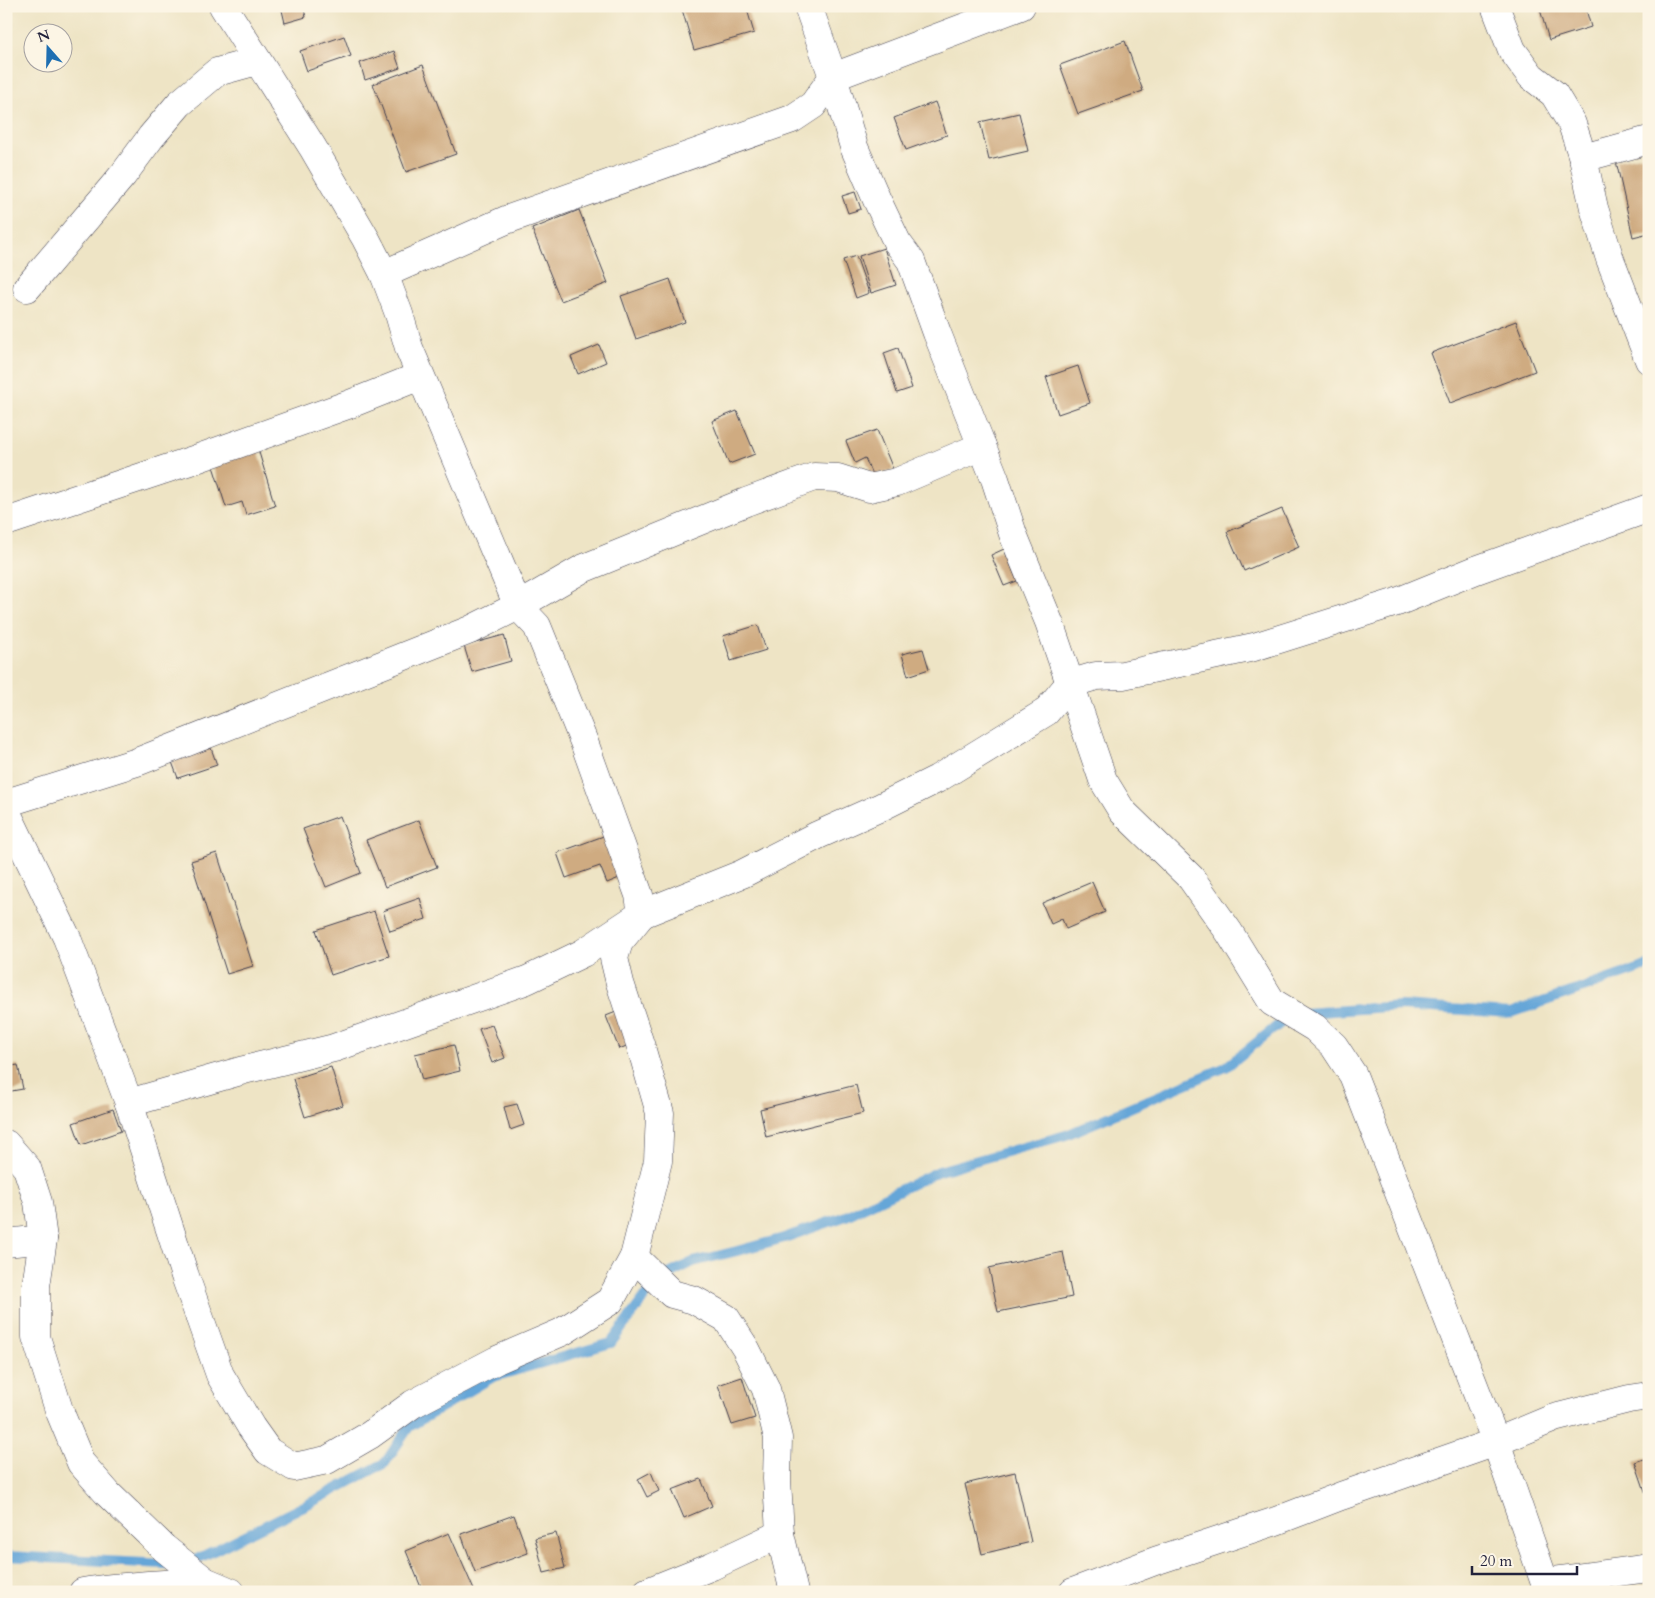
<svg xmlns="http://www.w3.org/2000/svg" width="1655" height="1598" font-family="Cardo,serif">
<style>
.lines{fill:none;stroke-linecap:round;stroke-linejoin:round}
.stream{stroke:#65a6d8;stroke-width:10}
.building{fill:#cfab81}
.minor-casing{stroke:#413f50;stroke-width:29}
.minor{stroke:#fff;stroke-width:28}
</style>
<rect width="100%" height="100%" fill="#fcf5e5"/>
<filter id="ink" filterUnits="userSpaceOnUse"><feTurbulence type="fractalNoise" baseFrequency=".02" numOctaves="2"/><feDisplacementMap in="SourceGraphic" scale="10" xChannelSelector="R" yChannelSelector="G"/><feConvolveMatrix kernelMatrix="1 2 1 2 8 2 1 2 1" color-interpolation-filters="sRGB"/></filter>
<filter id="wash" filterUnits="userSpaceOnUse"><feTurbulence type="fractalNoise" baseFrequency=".0096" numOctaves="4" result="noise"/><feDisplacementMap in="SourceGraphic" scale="20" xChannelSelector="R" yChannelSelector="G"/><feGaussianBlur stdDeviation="1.12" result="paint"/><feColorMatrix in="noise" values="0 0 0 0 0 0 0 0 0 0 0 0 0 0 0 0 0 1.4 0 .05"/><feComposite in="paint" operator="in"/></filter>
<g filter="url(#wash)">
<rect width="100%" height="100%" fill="#eee4c5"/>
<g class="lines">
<!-- stream -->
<path class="stream" d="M6 1556 185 1565 310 1503 385 1463 409 1427 493 1377 611 1343 657 1280 693 1262 737 1251 784 1238 846 1216 939 1171 1066 1135 1226 1067 1292 1014 1400 1006 1511 1013 1649 965"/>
</g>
<g id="blocks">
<!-- building -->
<g class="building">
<path d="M281 6H303L306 17 285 23Z"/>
<path d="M681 6H746L754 33 694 50Z"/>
<path d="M1539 6H1585L1591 27 1549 40Z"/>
<path d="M344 36 351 56 307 71 300 51Z"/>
<path d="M1125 41 1143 91 1078 114 1060 65Z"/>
<path d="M394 51 400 68 365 80 360 63Z"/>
<path d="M423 65 456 154 406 172 373 84Z"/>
<path d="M935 102 947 135 906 150 894 118Z"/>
<path d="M1019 113 1028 151 989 160 980 122Z"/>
<path d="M1649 154V233L1633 237 1616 161Z"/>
<path d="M855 192 861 209 848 213 842 196Z"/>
<path d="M579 210 608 283 561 301 532 229Z"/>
<path d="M884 248 896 285 871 293 859 256Z"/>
<path d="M856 256 869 293 856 298 843 260Z"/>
<path d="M670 279 685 322 636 339 621 296Z"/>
<path d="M1516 321 1535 371 1450 403 1431 353Z"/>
<path d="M599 345 606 362 578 374 571 357Z"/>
<path d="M898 348 912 388 897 393 884 353Z"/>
<path d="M1078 366 1090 403 1058 414 1046 377Z"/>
<path d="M737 411 755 454 729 464 712 421Z"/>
<path d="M877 430 893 469 873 477 865 458 855 463 846 441Z"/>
<path d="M258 449 275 506 246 515 242 502 226 507 212 463Z"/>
<path d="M1282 509 1299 547 1244 571 1227 532Z"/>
<path d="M1004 549 1017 581 1004 586 991 555Z"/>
<path d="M758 625 766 650 731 661 723 636Z"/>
<path d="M504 635 511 661 472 672 464 646Z"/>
<path d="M923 649 929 669 908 676 902 654Z"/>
<path d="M211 748 217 765 178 778 172 762Z"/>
<path d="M340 816 361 873 326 887 303 829Z"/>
<path d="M419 820 437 867 385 887 366 840Z"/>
<path d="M609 834 624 876 607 883 600 866 566 878 557 853Z"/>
<path d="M217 853 253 966 227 974 191 861Z"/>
<path d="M1092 882 1105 912 1066 929 1062 919 1051 924 1042 903Z"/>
<path d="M420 898 426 919 390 931 383 911Z"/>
<path d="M374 911 389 956 331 975 316 930Z"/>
<path d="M621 1010 634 1043 619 1049 606 1016Z"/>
<path d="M492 1025 505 1058 492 1063 479 1029Z"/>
<path d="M454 1045 460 1071 422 1080 415 1054Z"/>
<path d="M18 1065 23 1089 6 1092V1067Z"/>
<path d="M331 1067 343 1105 305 1117 293 1079Z"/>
<path d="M856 1085 863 1113 766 1137 760 1109Z"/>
<path d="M517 1104 524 1125 510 1130 504 1107Z"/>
<path d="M113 1109 121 1131 81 1145 73 1123Z"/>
<path d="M1063 1252 1072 1297 998 1312 989 1268Z"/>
<path d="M742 1377 755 1418 732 1425 718 1385Z"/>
<path d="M1649 1457V1497H1647L1635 1462Z"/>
<path d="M651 1472 659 1491 647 1497 638 1479Z"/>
<path d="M1015 1472 1031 1542 982 1554 965 1484Z"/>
<path d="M701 1479 712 1506 684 1518 672 1490Z"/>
<path d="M514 1515 528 1553 475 1572 461 1534Z"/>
<path d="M449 1533 474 1590 470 1592H423L406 1551Z"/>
<path d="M556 1533 565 1568 544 1573 535 1538Z"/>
</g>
</g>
</g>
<g filter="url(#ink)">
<use href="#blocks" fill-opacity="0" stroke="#413f50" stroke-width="1"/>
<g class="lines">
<!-- minor casing -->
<g class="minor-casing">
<g id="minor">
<path d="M808 6 833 77 854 147 877 200 897 242 911 261 937 333 995 479 1013 534 1049 622 1103 780 1122 811 1191 878 1229 932 1272 1002 1315 1028 1334 1046 1353 1075 1496 1442 1548 1592"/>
<path d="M1495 6 1512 50 1531 76 1554 94 1572 124 1583 158 1594 208 1610 259 1649 360"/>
<path d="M1583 158 1649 140"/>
<path d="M384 274 506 220 792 119 813 105 833 77 1021 6"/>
<path d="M27 288 123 175 151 137 179 104 217 72 257 61"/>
<path d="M6 522 196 459 350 404 420 376"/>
<path d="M6 803 137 762 470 630 518 606 582 569 746 502 814 477 838 478 869 488 897 482 982 446"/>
<path d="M6 811 67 938 129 1103 185 1276 220 1375 251 1427 268 1451 294 1467 327 1460 370 1435 413 1404 497 1360 562 1332 610 1301 634 1257 658 1161 660 1113 641 1047 620 983 614 958 619 942 642 914 639 895 584 742 537 626 518 606 409 348 399 314 384 274 366 239 313 148 223 6"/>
<path d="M129 1103 244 1070 334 1048 527 980 583 953 642 914 742 874 818 835 881 807 937 779 1046 712 1069 684 1096 676 1123 675 1254 647 1397 602 1476 570 1649 508"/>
<path d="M6 1144 27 1168 38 1202 43 1239 36 1286V1337L59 1410 81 1463 108 1494 164 1548 205 1581 231 1592"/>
<path d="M6 1243 43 1239"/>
<path d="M634 1257 672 1294 694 1300 726 1318 746 1349 766 1389 778 1438 777 1479 780 1534 794 1592"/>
<path d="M1545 1582 1649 1568"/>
<path d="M83 1592C124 1585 164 1585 205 1581"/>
<path d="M647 1592 712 1566 780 1534"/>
<path d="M1073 1592 1155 1561 1276 1521 1341 1496 1496 1442 1554 1418 1629 1399 1649 1396"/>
</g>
</g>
<!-- minor -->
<use href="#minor" class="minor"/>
</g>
</g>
<!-- margin -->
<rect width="1655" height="1598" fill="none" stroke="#fcf5e5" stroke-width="25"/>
<!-- north arrow -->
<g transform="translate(48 48) rotate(340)"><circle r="24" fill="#fcf5e5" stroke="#a5a1a1"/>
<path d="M0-4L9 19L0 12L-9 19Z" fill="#1f6fb2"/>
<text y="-8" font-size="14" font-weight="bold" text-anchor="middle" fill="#22223b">N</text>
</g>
<!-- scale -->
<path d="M1472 1566v8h105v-8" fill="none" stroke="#22223b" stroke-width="2.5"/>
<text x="1480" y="1566" font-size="15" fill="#22223b" stroke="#fcf5e5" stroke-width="4" paint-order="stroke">20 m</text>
</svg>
